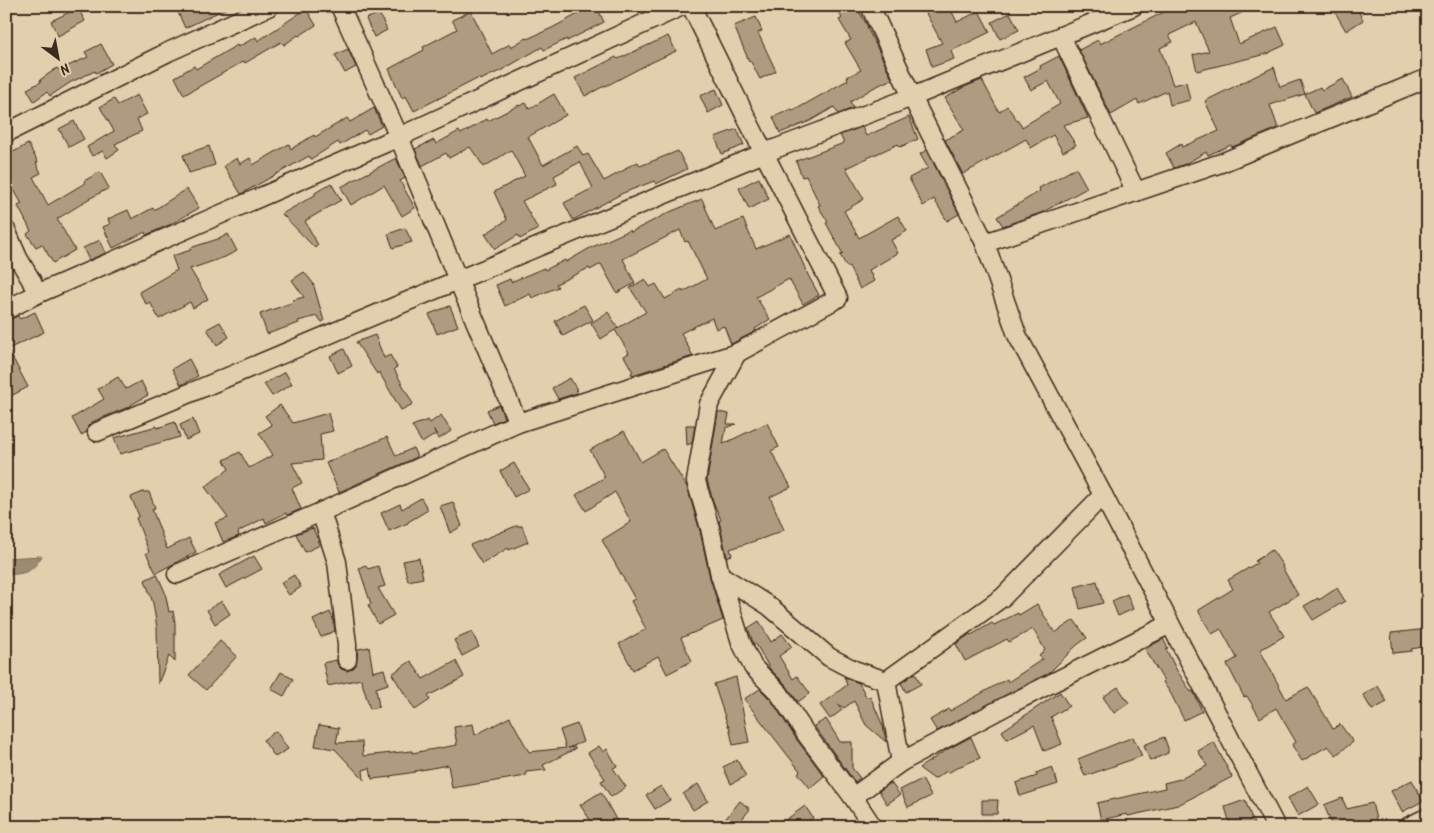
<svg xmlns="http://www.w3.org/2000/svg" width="1434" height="833" font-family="Kalam,sans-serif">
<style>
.water{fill:#9c8a71;stroke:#756450}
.building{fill:#af9c80;stroke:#3b2a1e}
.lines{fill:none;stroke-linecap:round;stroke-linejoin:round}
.street-casing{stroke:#3b2a1e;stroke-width:21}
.street{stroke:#e2cfad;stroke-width:18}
</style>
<rect width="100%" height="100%" fill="#e2cfad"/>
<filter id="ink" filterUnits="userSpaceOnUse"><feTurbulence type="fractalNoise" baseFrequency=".02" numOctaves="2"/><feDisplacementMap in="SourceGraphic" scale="10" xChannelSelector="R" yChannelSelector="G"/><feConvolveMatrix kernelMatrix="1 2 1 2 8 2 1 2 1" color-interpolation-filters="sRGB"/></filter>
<g filter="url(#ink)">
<!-- water -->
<path class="water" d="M42 556C31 573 27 573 6 575V558Z"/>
<!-- building -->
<g class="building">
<path d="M186 6H231L185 28 177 10Z"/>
<path d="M593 6H596L604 22 567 41V39L544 50 542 47 502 70 480 80 479 78 414 111 406 96 402 98 389 69 424 50 423 47 457 29 452 20 471 11 492 54 510 44 511 47 526 38 527 39 552 28Z"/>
<path d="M835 6H856L868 27 867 28 874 41 892 79 873 88 850 102 853 108 838 114 834 107 810 121 780 133 773 117 792 109 793 111 848 80 847 77 861 70 845 43 851 40 839 20 842 18Z"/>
<path d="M922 6H949L957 22 979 11 990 32 951 51 954 59 932 67 926 49 942 43Z"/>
<path d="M1176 6H1257L1230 18 1239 44 1277 27 1285 45 1270 52V53L1197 71 1193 55 1209 51 1196 22 1169 35 1173 42 1160 48 1173 85 1186 82 1190 100 1170 105 1167 91 1139 104 1137 100 1111 115 1079 50 1098 40 1100 44Z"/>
<path d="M1346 6H1356L1363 20 1346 31 1335 12Z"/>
<path d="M78 8 85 21 58 36 51 21Z"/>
<path d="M306 9 316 25 299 36 298 35 284 45 281 42 245 63 244 61 230 69 184 95 175 77 194 66 196 69 237 45 238 47 256 37 258 41Z"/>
<path d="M379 13 387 30 374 37 366 19Z"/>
<path d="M1010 13 1019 30 1000 39 992 22Z"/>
<path d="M756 17 762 31 758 33 776 71 760 79 750 60 749 61 734 26Z"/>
<path d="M668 36 676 51 646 65 606 86V85L585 96 575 78 616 57 618 59Z"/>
<path d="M101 44 112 64 96 73 95 71 71 82 50 96 47 92 34 101 27 89 41 82 40 80 57 68 59 70 88 57 85 52Z"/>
<path d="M348 49 356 67 345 73 335 55Z"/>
<path d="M1059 56 1088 118 1063 125 1076 145 1063 152 1053 135 1031 148 1026 139 963 174 945 140 964 130 945 98 964 87 982 80 999 112 1007 106 1022 127 1060 104 1048 81 1031 90 1024 77 1041 68 1040 66Z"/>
<path d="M1274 67 1280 87 1300 80 1305 94 1270 105 1278 128 1232 147 1231 145 1208 155 1206 152 1185 164 1174 168 1166 153 1181 144 1182 147 1219 131 1205 101Z"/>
<path d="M1343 79 1352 97 1314 113 1305 94 1320 87 1322 90Z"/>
<path d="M716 89 723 105 708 113 700 96Z"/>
<path d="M554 94 566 115 528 137 543 165 577 146 583 156 588 154 604 181 626 169 625 168 638 162 640 166 678 151 687 169 656 184 654 181 623 193 573 220 564 203 593 188 580 162 554 176 557 184 522 201 538 229 520 239 518 235 495 249 485 234 507 220 494 192 525 176 511 150 484 167 470 147 449 158 446 153 422 166 415 149 434 140 436 144 459 131 461 134 487 119 488 121 519 105V106L526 103 529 109Z"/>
<path d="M137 95 147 114 137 119 142 131 115 144 119 150 107 158 103 151 92 156 87 147 114 131 100 107 114 99 118 105Z"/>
<path d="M374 108 382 126 368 134 365 130 340 145 338 142 311 159 309 156 241 194 224 166 237 158 240 164 250 158 253 165 289 144 291 149 314 135 315 137 347 118 350 122Z"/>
<path d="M909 117 918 139 900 147 898 144 846 168 864 199 844 211 859 238 898 216 907 231 891 240 898 253 869 270 874 281 860 289 849 267H847L840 255 843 254 826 223 828 222 818 206 820 205 806 176 802 177 796 161 844 143 840 135 862 127 866 136Z"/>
<path d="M74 121 84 139 69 147 59 129Z"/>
<path d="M737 129 744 145 722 154 715 137Z"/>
<path d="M28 144 38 162 36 163 41 173 33 177 48 205 85 183 84 181 100 172 109 188 83 202V203L57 219 75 250 53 263 42 244 36 247 27 234 31 231 18 206 22 204 6 176V156Z"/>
<path d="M209 146 215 165 189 173 183 155Z"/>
<path d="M927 150 959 214 947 221 934 199 923 206 909 178 928 168 920 154Z"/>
<path d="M396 158 405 178 400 181 415 208 402 216 384 185 351 205 341 187Z"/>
<path d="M1076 168 1087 188 1043 212 1003 226 997 217 1040 191 1039 188Z"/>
<path d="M759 178 769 199 749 209 739 188Z"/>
<path d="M331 183 341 200 305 221 318 245 315 248 282 214 315 195V193Z"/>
<path d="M187 189 199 208 171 224 146 235 145 232 113 248 103 227 110 224 108 219 128 210 132 219 153 208 154 210Z"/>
<path d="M702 199 715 231 743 219 756 249 790 234 808 275 819 295 803 304 789 279 756 297 770 319 755 329 756 331 731 344 724 326 716 329 712 318 681 333 693 356 632 375 631 373 633 372 624 356 629 353 615 330 601 339 591 323 608 312 618 328 616 329 646 312 630 288 645 279 650 287 656 284 665 299 682 290 683 292 707 279 688 241 685 242 680 230 623 259 635 283 617 293 601 264 590 270 589 268 556 284 558 287 532 298 530 294 505 306 496 285 510 279 511 282 544 268 545 270 565 260 566 262 590 248 630 230 631 232 672 211Z"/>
<path d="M405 228 412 242 393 248 388 234Z"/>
<path d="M228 234 237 251 225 257 190 269 208 299 193 308 190 302 159 319 150 302 146 304 139 292 177 270 172 256 191 250 190 248 221 238Z"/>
<path d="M100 240 106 253 89 260 83 248Z"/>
<path d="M304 272 313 283 324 321 322 322 317 316 298 321 299 323 267 334 260 314 294 302 293 300 304 297 292 280Z"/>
<path d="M584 305 593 320 563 336 555 321Z"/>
<path d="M450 306 458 326 437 334 429 314Z"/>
<path d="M35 312 44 332 8 349 28 387 11 396 6 387V321L18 316 20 319Z"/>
<path d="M220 322 229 337 217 345 207 329Z"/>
<path d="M375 335 384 358 390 355 397 367 394 369 413 404 401 410 379 372 377 374 356 342Z"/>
<path d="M344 349 352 366 338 373 330 356Z"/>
<path d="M189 359 198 376 181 385 172 369Z"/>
<path d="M285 372 292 384 272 396 264 384Z"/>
<path d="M118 377 126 389 141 381 148 395 131 405V406L92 422 88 426 87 432 81 435 72 418 104 399 98 389Z"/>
<path d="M570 378 576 388 577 393 558 399 552 388Z"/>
<path d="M280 405 293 423 328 413 333 431 320 434 322 460 292 463 302 483 292 488 301 509 287 515 286 513 266 523 264 518 238 532 239 536 223 542 215 523 228 518 205 487 229 469 224 460 240 452 249 468 273 455 259 433 272 425 265 416Z"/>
<path d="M499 405 504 418 493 423 487 410Z"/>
<path d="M718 412 729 414 727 424H736L726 428 723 444 767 423 779 447 771 451 791 487 770 497 784 530 764 538 730 549 732 555 727 557 719 521 721 520 713 501 707 480Z"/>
<path d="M441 415 451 431 439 439 433 429 436 434 422 443 412 426 428 420 430 423Z"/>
<path d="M193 419 199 434 186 440 180 425Z"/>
<path d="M175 422 180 437 120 454 114 438 157 426V428Z"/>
<path d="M686 425H695L692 443 687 445Z"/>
<path d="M624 431 641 462 663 449 687 487 700 531 710 578 723 620 681 638 692 661 667 674 658 656 633 670 619 644 646 629 631 601 635 599 602 540 631 522 615 492 586 511 576 495 605 477 590 450Z"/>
<path d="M387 437 396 456 413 448 417 457 339 492 326 463Z"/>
<path d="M514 463 529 489 514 497 500 471Z"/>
<path d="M143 492H149L155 508 152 509 167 549 189 538 196 552 156 573 146 553 149 552 136 518 139 516 131 497Z"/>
<path d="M421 498 428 510 408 522V523L389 531 381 513 400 504 402 509Z"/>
<path d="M453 502 462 526 450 533 440 506Z"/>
<path d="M516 526H522L528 542 509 550 508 548 482 564 470 545Z"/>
<path d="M313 528 320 545 305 552 296 534Z"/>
<path d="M1272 550 1283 566 1282 567 1298 595 1269 612 1284 636 1260 650 1286 699 1308 687 1333 729 1340 724 1353 742 1336 755 1328 746 1302 761 1292 745 1296 742 1276 708 1260 718 1247 696 1244 697 1227 664 1237 658 1221 629 1212 634 1199 612V610L1233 589 1228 580 1257 563 1255 561Z"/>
<path d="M254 556 262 569 226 588 219 575Z"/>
<path d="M419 558 423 578 408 581 403 561Z"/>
<path d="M365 565 368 569 378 566 385 586 378 588 394 615 378 624 368 605 371 604 359 568Z"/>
<path d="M157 574 165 592 169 612 173 611 175 623V662L169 656 158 684 157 628 153 603 145 580Z"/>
<path d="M294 575 301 587 289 595 281 583Z"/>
<path d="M1097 581 1103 603 1080 609 1075 587Z"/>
<path d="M1337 588 1345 601 1313 620 1304 606 1318 598 1319 600Z"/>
<path d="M1127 594 1133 609 1118 616 1112 601Z"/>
<path d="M222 601 230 614 215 624 207 610Z"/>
<path d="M1037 604 1055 633 1074 620 1087 638 1077 645 1049 673 937 731 930 720 949 709 950 711 1007 679 1008 682 1043 659 1039 656 1045 650 1033 629 1009 642 1007 639 965 661 956 644 970 634 971 635 992 623 994 625 1018 613 1019 615Z"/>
<path d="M330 612 333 619 335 631 321 637 313 620Z"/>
<path d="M759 621 771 642 782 634 792 647 779 656 793 679 797 676 810 693 798 702 787 686 770 669 756 644 754 645 748 628Z"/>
<path d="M1428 629V646L1411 649 1412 651 1393 653 1391 633Z"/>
<path d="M472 632 479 647 462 656 454 640Z"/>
<path d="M1163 639 1168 648 1166 649 1176 669 1191 692 1193 691 1202 711 1184 720 1171 694 1163 682 1164 681 1145 649Z"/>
<path d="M220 641 237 656 206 690 189 675Z"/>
<path d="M369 647 373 672 384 669 388 684 376 688 379 707 370 709 361 679 328 686 323 663 336 660 338 665 341 669 347 671 352 669 356 665 358 649Z"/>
<path d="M411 661 423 679 456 661 464 677 428 696 430 700 415 710 392 674Z"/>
<path d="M281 672 293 679 284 696 271 689Z"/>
<path d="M915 673 921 684 906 692 901 683Z"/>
<path d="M736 677 749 742 733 745 729 726H728L714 684Z"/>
<path d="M844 677 859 683 867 698 870 696 883 726 886 742 866 725 854 701 844 708 838 704 842 710 830 719 820 705 847 685Z"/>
<path d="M1378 686 1387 702 1372 710 1363 695Z"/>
<path d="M1118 687 1129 703 1114 713 1103 697Z"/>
<path d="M760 689 771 700 797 740 824 776 810 788 798 773 800 771 744 699Z"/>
<path d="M1060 692 1069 706 1051 717 1062 744 1044 751 1034 725 1007 739 1002 731Z"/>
<path d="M510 717 529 752 566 748 560 730 577 724 583 742 568 748 575 747V749L543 765 546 770 526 772V776L452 788 448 765 415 771V772L390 776 391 777 372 779 370 768 363 770 364 780 335 749 315 746 319 725 339 728 336 743 362 742 363 756 412 751V753L457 745 454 727 473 724 475 735Z"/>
<path d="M826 719 840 742H852V768L860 778 855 782 814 726Z"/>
<path d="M276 731 288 749 275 757 263 740Z"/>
<path d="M971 737 980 758 958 767 948 773 947 771 934 779 919 768 948 749Z"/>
<path d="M1133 737 1142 756 1085 776 1078 759Z"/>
<path d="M1164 737 1168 748V753L1150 761 1144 745Z"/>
<path d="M1214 742 1232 777 1178 805 1128 816 1127 814 1101 820 1097 803 1165 788 1164 783 1180 779 1207 766 1198 751Z"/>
<path d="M599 746 603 752 607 749 617 766 613 768 626 787 611 797 601 781 605 779 588 753Z"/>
<path d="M737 760 746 776 731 784 723 767Z"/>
<path d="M1052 767 1058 784 1020 796 1016 783 1037 776 1036 773Z"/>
<path d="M922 779 931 796 908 807 900 790Z"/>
<path d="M1412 780 1423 801 1402 812 1391 791Z"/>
<path d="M891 783 900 795 887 804 879 791Z"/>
<path d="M698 784 708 801 693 810 683 794Z"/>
<path d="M661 786 670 800 655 809 646 795Z"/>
<path d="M1308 786 1319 804 1298 816 1288 798Z"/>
<path d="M601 792 620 827H595L580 805Z"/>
<path d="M1342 798 1347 809 1372 803 1378 827H1333L1324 805Z"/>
<path d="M982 800H998L997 814H982Z"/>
<path d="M1245 800 1255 827H1231L1225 807Z"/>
<path d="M740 801 750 809 736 827H719Z"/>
<path d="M805 806 813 818 800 827H776Z"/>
</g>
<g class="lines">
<!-- street casing -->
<g class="street-casing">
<g id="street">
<path d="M340 6 399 137 682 6"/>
<path d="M691 6 764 153 912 97 985 243 1221 163 1428 78"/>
<path d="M870 6 912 97 1134 6"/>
<path d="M1061 36 1136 192"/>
<path d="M6 133 168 52 270 6"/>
<path d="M6 230 18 258 31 280 37 294"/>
<path d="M6 310 37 294 399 137 458 280 764 153 838 298 737 353 518 423"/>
<path d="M737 353 709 404 696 481 710 528 720 575 741 642 753 667 779 693 806 734 853 797 901 762 1008 705 1170 624"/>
<path d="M97 432 458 280 518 423 321 512 177 574"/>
<path d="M1103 495 1276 827"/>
<path d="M321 512 337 562 347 644V660"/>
<path d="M720 575 769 606 829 657 854 670 886 681"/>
<path d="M901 762 886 681 1003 597 1103 495 1017 335 985 243"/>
<path d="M853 797 873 827"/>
<path d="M1408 827 1428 817"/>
</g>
</g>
<!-- street -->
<use href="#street" class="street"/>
</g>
</g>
<!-- margin -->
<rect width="1434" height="833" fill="none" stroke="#e2cfad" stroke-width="25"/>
<rect x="12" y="12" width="1409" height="808" fill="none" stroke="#3b2a1e" stroke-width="2" filter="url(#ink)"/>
<!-- north arrow -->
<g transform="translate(58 58) rotate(148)" stroke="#e2cfad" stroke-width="4" paint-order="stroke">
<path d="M0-4L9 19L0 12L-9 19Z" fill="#3b2a1e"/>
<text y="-8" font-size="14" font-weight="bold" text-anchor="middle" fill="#3b2a1e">N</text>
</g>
</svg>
